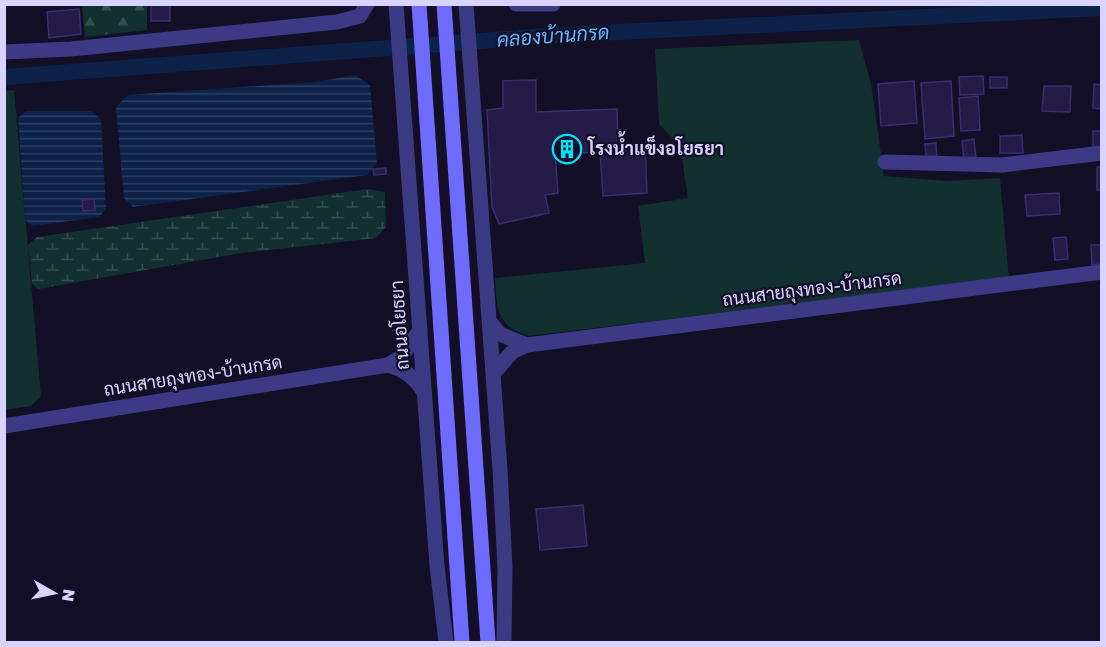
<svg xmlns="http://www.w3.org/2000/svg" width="1106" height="647" font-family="'Golos Text',Sarabun,sans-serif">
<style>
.grass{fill:#12302f}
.forest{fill:url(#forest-firs)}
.wetland{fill:url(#wetland-marsh)}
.water{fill:url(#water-rules)}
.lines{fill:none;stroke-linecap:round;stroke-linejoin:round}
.canal{stroke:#0c2248;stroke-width:16}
.building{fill:#241b47;stroke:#3b2d73;stroke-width:1.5}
.minor{stroke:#3d3a85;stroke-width:15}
.tertiary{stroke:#3d3a85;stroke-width:15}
.secondary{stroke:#6f6bff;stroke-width:15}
.labels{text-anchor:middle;stroke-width:4.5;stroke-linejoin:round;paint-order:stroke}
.poi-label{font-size:18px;font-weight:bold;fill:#d9d4ff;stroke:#130f26;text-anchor:start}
.street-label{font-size:18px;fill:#d9d4ff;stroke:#130f26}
.water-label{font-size:20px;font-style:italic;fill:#62b6ff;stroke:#130f26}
</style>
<defs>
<pattern id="forest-firs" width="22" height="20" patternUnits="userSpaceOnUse" patternTransform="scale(1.5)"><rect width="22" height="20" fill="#12302f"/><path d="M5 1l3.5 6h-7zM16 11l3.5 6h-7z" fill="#344d4e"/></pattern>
<pattern id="wetland-marsh" width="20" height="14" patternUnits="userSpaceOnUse" patternTransform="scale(1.5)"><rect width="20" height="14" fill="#12302f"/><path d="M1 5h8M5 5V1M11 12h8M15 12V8" fill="none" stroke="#344d4e"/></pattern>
<pattern id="water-rules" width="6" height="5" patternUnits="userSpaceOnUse" patternTransform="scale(1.5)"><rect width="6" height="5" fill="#0c2248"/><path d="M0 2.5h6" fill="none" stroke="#2f4163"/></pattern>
</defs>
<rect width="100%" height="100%" fill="#130f26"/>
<!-- grass -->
<g class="grass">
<path d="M859 40 871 84 884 176 947 181 1000 178 1009 279 528 336C496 325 497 309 495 278L645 263 638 206 688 198 680 146 659 124 655 49Z"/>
<path d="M14 90 41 396 31 406 5 410 4 91Z"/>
</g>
<!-- forest -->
<path class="forest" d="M82 5H147V30L85 37Z"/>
<!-- wetland -->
<path class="wetland" d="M368 189 385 192 386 227 376 238 242 253 38 289 32 284 28 245 37 237Z"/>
<!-- water -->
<g class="water">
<path d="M355 75 370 85 377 163 367 175 133 207 124 198 116 107 128 95 315 82Z"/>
<path d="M26 111H91L101 119 106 209 99 217 33 226 25 220 18 118Z"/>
</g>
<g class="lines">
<!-- canal -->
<path class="canal" d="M4 77 560 35 1102 8"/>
</g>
<!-- building -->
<g class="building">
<rect x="151" y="4" width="19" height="17"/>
<path d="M79 9 81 34 49 38 47 12Z"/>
<path d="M983 76 984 94 960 95 959 77Z"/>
<rect x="990" y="77" width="17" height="11"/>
<path d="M536 80V112L617 109 618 146 645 143 647 193 603 196 600 152 555 154 558 193 545 195 549 213 499 224 492 207 487 110 503 108V81Z"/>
<path d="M914 81 917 123 881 126 878 84Z"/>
<path d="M951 81 954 136 925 139 921 83Z"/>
<path d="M1094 84 1102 85V109L1093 108Z"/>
<path d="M1044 86H1071L1070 112 1042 111Z"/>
<path d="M978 96 980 130 961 131 959 98Z"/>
<rect x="1093" y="131" width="9" height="16"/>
<path d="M1022 135 1023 153H1000V136Z"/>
<path d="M974 139 976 158 964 159 962 141Z"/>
<path d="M936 143 937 159H926L925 144Z"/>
<rect x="1097" y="167" width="5" height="23"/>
<path d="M386 168V174L374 175 373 169Z"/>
<path d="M1059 193 1060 214 1027 216 1025 195Z"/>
<path d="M94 199 95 210 83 211 82 200Z"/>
<path d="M1066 237 1068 259 1055 260 1053 238Z"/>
<path d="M1091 245H1102V264L1092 265Z"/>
<path d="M583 505 587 546 540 550 536 509Z"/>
</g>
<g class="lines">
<!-- minor -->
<g class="minor">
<path d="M516 4H553"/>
<path d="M4 52 71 49 337 22 360 16 367 4"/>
<path d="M885 162 1002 165 1102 153"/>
</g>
<!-- tertiary -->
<g class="tertiary">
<path d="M396 4 437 566 446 642"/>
<path d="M466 4 500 470 505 567 504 642"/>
<path d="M490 322 500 334 527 345"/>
<path d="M388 365C405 370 414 377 424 392"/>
<path d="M494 373 512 352 527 345 1102 272"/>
<path d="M4 426 388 365 402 356 420 330"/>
</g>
<!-- secondary -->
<g class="secondary">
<path d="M419 4 462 642"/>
<path d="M444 4 488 642"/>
</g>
</g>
<!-- icons -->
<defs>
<g id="building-ring" transform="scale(1.5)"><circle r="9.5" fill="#130f26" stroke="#00e5ff" stroke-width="1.5"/><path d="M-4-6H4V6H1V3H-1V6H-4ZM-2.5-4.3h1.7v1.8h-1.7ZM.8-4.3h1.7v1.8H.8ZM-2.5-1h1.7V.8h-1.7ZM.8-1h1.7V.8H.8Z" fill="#00e5ff"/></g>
</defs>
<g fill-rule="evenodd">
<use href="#building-ring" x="567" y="149"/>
</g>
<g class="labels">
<!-- poi labels -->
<g class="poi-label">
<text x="588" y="155">โรงน้ำแข็งอโยธยา</text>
</g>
<!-- street labels -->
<g class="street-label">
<text transform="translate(812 289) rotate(-7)" y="6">ถนนสายถุงทอง-บ้านกรด</text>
<text transform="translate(400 325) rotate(-94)" y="6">ถนนอโยธยา</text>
<text transform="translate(193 376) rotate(-9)" y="6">ถนนสายถุงทอง-บ้านกรด</text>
</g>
<!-- water labels -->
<g class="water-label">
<text transform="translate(553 36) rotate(-4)" y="7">คลองบ้านกรด</text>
</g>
</g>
<!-- border -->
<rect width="1106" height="647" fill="none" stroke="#d9d4ff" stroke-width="12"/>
<!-- north arrow -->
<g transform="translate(54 593) rotate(99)" stroke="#130f26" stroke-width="4.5" paint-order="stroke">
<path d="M0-4.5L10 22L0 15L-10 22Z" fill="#d9d4ff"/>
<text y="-9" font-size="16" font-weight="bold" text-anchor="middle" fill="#d9d4ff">N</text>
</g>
</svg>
